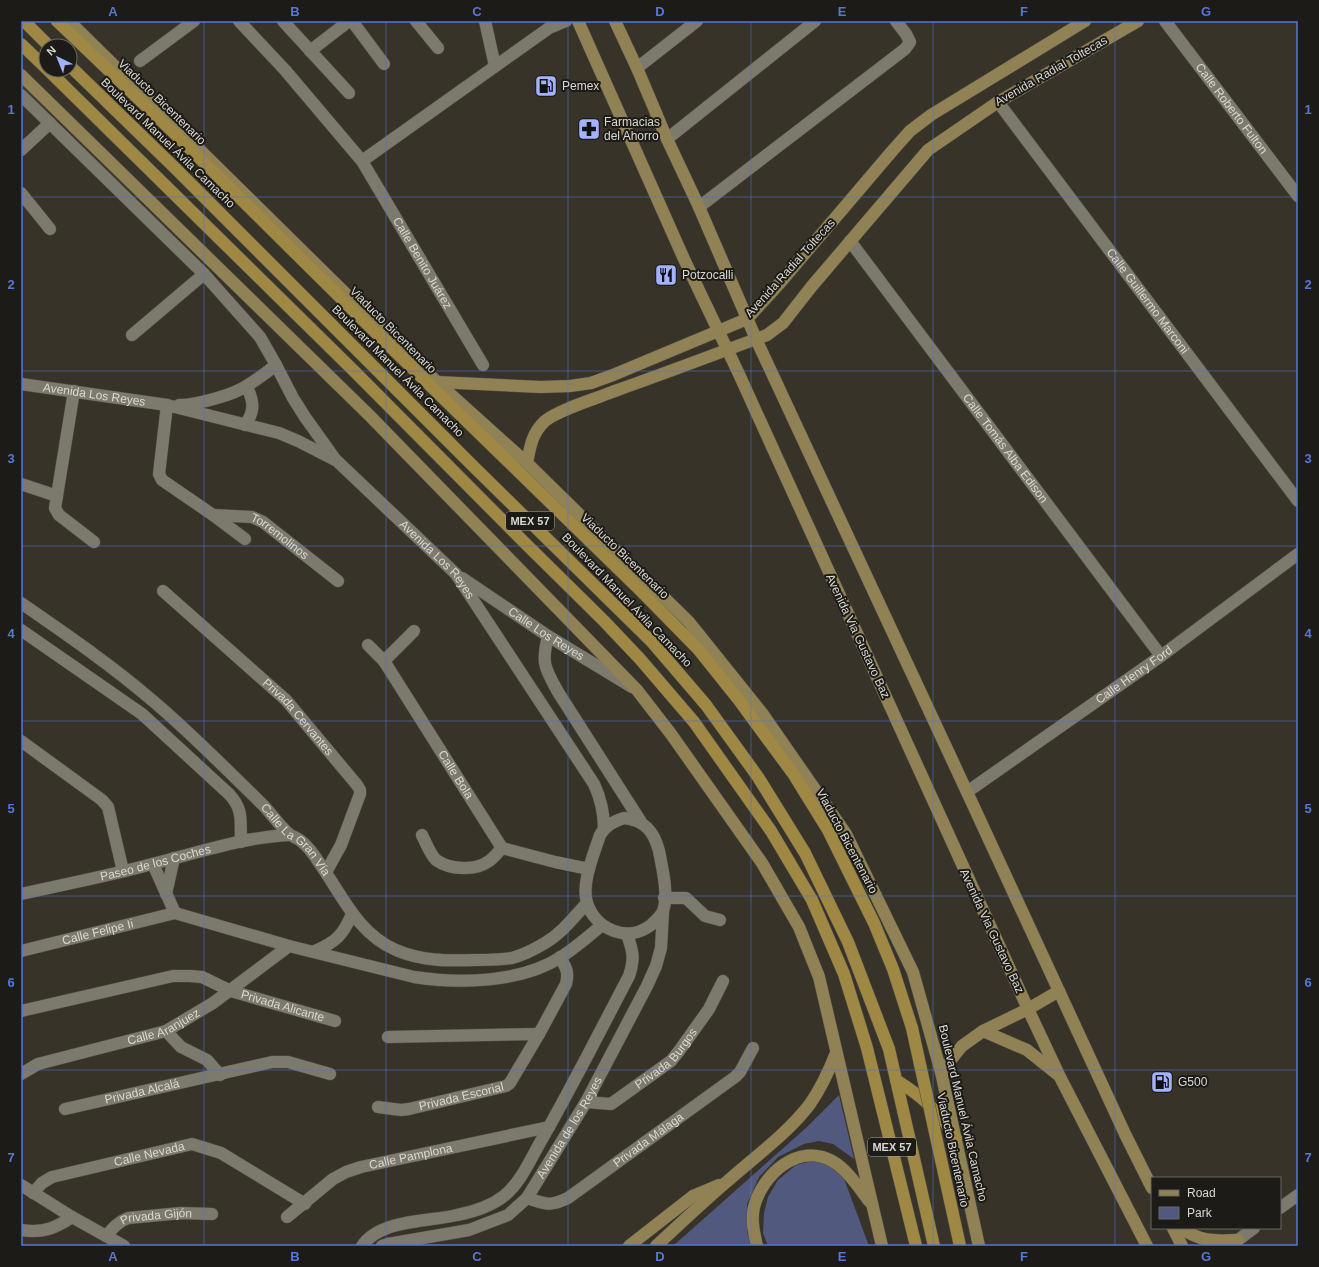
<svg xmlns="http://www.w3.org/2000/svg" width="1319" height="1267" font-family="Helvetica,sans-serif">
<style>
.green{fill:#52597e}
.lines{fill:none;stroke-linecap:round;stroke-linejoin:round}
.minor-casing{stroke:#535048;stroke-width:13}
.major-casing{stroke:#535048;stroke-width:13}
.highway-casing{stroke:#535048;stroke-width:13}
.minor{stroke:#7c796d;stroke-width:12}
.major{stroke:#908254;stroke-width:12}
.highway{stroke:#9e8844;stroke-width:12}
.highway-bridge-casing{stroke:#535048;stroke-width:13;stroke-linecap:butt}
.highway-bridge{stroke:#9e8844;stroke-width:12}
.grid{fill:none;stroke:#5677d6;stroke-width:1;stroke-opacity:0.55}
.labels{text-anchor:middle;stroke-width:4;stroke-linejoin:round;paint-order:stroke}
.shield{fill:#1d1b17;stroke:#a19f9a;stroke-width:1}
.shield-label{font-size:11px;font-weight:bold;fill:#dad8d2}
.street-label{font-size:12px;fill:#dad8d2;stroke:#1d1b17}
.poi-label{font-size:12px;fill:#dad8d2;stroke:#1d1b17;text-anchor:start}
.neatline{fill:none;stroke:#5677d6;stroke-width:1.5}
.grid-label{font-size:13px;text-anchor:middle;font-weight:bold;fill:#5677d6}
</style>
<rect width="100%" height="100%" fill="#373329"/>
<!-- green -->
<g class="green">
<path d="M839 1095 854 1159 833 1144 819 1141 804 1144 778 1157 759 1177 747 1204V1233L752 1246H673L807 1127Z"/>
<path d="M819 1159 832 1165 843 1176 869 1246H768L763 1233 764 1213 768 1197 778 1180 796 1165Z"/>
</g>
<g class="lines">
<!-- minor casing -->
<g class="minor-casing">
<g id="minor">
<path id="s1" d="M239 21 285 70 362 161 483 365"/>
<path d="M283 21 349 93"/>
<path d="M352 21 384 64"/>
<path d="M416 21 438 48"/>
<path d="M485 21 495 66"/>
<path id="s2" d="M1165 21 1298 196"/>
<path d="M310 51 349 21"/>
<path d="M140 61 194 21"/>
<path d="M637 68 697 21"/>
<path d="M21 95 204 274 260 337 276 365 293 398 305 417 335 459"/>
<path id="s3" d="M998 102 1298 501"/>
<path d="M667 139 815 21"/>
<path d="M21 150 50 123"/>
<path d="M362 161 549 28 566 21"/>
<path d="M21 193 50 229"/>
<path d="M699 207 905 49 910 42 906 34 896 21"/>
<path id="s4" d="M850 241 1161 656"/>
<path d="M132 335 204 274"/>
<path id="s5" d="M21 384 167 405 279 433 298 441 337 461 456 574 594 784C601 799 604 812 604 829"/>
<path d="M74 391 55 508 59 515 94 542"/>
<path d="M167 405 159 474 162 480 213 515 245 539"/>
<path d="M179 405C196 405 234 395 248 385 258 379 267 372 276 365"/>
<path d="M245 425C255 411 254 402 247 387"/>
<path d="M21 484 57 496"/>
<path id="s6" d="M213 515 252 517 263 522 338 581"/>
<path id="s7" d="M462 578 548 636 632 687"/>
<path id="s8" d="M163 591 286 700 357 785 360 790V794L341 845 326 872"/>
<path id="s9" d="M21 603C66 634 111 665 153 701 191 733 226 769 262 804 271 813 279 825 289 834 293 837 298 838 301 841 309 847 315 856 320 864 342 895 358 934 396 950 421 961 448 961 475 960 487 960 500 960 512 958 523 955 535 949 545 943 562 933 574 917 587 903"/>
<path d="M21 630 142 714 229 794C244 810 240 821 241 842"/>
<path d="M548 636C541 664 545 668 558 692L641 822"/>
<path id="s10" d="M368 645 384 661 502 848 555 862 589 869"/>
<path d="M384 661 414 631"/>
<path d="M21 741 102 800 108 807 123 871"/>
<path id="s11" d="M967 792 1161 656 1298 554"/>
<path d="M624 818C644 820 654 831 659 851 662 867 669 895 663 911 661 916 655 921 651 925 628 943 596 930 587 903 581 883 594 854 600 835 606 825 613 822 624 818Z"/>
<path d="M422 835C426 843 430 854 436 860 450 870 476 871 489 861 494 858 498 852 502 848"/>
<path d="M153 864 175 913"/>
<path id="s12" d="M21 894C65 884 109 876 152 864 198 853 243 837 290 835"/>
<path d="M166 894 174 858"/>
<path d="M664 898H686L705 916 720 920"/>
<path id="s13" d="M21 951 175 913 289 946 414 977C459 984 521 983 561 957 575 948 589 936 602 925"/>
<path d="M315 951C336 942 343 935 352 914"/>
<path id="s14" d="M21 1011 173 976H190L202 977 231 991 335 1021"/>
<path d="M166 1031 181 1047 207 1060 220 1075"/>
<path d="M388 1037 539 1034"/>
<path id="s15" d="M21 1074 38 1064 166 1031 213 1003 289 946"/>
<path id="s16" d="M586 1102 611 1104 671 1061 679 1051 709 1009 723 981"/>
<path id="s17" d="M378 1107 401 1110 409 1109 506 1086 510 1083 539 1034 566 984C569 971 566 968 560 957"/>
<path id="s18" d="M65 1109 272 1062H288L330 1074"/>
<path d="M21 1185 72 1217 124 1246"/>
<path id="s19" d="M33 1193 42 1183 52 1177 192 1144 221 1153 305 1204"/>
<path id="s20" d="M527 1198C546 1204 549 1207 568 1198L735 1077 740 1072 753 1048"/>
<path d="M1280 1208 1298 1195"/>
<path id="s21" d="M287 1217 333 1179 346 1172 361 1167 549 1127"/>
<path d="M21 1230C43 1233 54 1229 72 1217"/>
<path id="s22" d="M106 1236C113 1228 118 1222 128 1218L181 1213 212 1214"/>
<path d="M1229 1245 1238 1240 1254 1228"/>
<path d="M362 1246C380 1219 428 1222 457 1215 473 1212 491 1206 504 1196 521 1182 530 1160 541 1141 572 1087 600 1031 629 976 635 958 633 952 627 934"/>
<path id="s23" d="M382 1246 388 1244 469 1230 508 1215 527 1198 586 1102 647 986 656 966 661 948 663 912"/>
</g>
</g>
<!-- major casing -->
<g class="major-casing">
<g id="major">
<path d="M69 21 342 290 437 382 527 463 689 622 762 713 846 834 913 972 941 1072 979 1246"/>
<path d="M578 21 684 259 738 372 1028 1009 1060 1077 1147 1246"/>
<path d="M615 21 637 68 667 139 699 207 756 339 967 792 1125 1134 1152 1188"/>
<path d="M21 75 370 416 637 690 671 734 762 863 799 927 819 977 882 1246"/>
<path d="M437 382 541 387 570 386 591 383 613 375 747 319 779 284 893 150 910 131 931 115 1085 21"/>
<path d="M527 463C530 447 532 433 545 421 558 410 595 399 612 392 660 375 708 357 756 339L767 335 783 323 812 286 928 150 998 102 1138 21"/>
<path d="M983 1031 1027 1050 1057 1074"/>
<path d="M941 1072 962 1046 983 1031 1028 1009 1059 991"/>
<path d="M1173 1228 1182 1246"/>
<path d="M1181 1228C1201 1242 1214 1241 1238 1240"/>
<path d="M629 1246 693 1196 719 1185"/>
<path d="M656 1246C681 1223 705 1200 730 1179 757 1155 788 1133 810 1104 821 1088 829 1071 836 1053"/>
<path d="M757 1246C754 1233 751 1220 754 1207 762 1175 798 1142 832 1161 847 1169 859 1188 869 1201"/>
</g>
</g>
<!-- highway casing -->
<g class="highway-casing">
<g id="highway">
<path d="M24 21 49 46"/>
<path d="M57 21 172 131 372 329 640 590 698 649 738 699 794 775 828 830 874 923 893 969 912 1028"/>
<path d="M21 44 46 68"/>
<path d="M70 66 175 168 472 465 652 642 706 705 758 777 805 853 848 942 889 1049 934 1246"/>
<path d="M48 70 353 370 527 545 604 621 640 659 694 722 771 831 812 900 844 974 867 1048 916 1246"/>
<path d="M896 1080C922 1096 939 1112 956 1138"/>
</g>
</g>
<!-- minor -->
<use href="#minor" class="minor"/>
<!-- major -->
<use href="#major" class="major"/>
<!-- highway -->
<use href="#highway" class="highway"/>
<!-- highway-bridge casing -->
<g class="highway-bridge-casing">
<path id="highway-bridge" d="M912 1028 960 1246"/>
</g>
<!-- highway-bridge -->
<use href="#highway-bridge" class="highway-bridge"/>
</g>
<!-- grid -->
<path class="grid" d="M204 21V1246M386 21V1246M568 21V1246M751 21V1246M933 21V1246M1115 21V1246M21 197H1298M21 371H1298M21 546H1298M21 721H1298M21 896H1298M21 1070H1298"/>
<!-- icons -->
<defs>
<g id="fuel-square" transform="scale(1.15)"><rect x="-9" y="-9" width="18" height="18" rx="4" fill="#a4b2fc" stroke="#1d1b17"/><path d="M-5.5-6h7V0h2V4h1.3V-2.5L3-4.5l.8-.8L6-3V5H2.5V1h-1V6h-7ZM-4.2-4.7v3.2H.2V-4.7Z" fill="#111"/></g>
<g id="pharmacy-square" transform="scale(1.15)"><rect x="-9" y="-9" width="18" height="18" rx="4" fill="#a4b2fc" stroke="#1d1b17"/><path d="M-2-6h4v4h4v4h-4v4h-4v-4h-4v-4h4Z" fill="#111"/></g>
<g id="restaurant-square" transform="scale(1.15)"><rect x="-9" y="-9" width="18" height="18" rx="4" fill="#a4b2fc" stroke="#1d1b17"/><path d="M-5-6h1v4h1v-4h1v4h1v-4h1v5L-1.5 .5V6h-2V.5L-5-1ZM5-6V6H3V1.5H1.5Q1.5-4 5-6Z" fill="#111"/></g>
</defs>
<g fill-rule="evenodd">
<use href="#fuel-square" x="546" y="86"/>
<use href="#pharmacy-square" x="589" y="129"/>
<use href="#restaurant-square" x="666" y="275"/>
<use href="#fuel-square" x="1162" y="1082"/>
</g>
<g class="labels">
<!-- shield labels -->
<g class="shield">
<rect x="506" y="512" width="48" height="18" rx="3"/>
<rect x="868" y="1138" width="48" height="18" rx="3"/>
</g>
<g class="shield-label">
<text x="530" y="525">MEX 57</text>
<text x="892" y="1151">MEX 57</text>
</g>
<!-- street labels -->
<g class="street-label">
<text transform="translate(1051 71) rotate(-30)" y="4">Avenida Radial Toltecas</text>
<text transform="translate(162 102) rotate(44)" y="4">Viaducto Bicentenario</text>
<text dy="4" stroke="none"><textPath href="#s2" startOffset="110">Calle Roberto Fulton</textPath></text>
<text transform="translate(168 143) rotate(44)" y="4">Boulevard Manuel Ávila Camacho</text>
<text dy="4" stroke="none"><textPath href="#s1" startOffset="305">Calle Benito Juárez</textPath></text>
<text transform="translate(790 268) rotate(-48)" y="4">Avenida Radial Toltecas</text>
<text dy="4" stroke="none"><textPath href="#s3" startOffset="249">Calle Guillermo Marconi</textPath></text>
<text transform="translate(393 330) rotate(45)" y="4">Viaducto Bicentenario</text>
<text transform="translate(398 371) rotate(45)" y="4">Boulevard Manuel Ávila Camacho</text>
<text dy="4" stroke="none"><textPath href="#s5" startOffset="74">Avenida Los Reyes</textPath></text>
<text dy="4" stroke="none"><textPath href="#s4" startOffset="259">Calle Tomás Alba Edison</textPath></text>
<text dy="4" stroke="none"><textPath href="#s6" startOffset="73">Torremolinos</textPath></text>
<text transform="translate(625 556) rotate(44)" y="4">Viaducto Bicentenario</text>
<text dy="4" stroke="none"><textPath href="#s5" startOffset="468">Avenida Los Reyes</textPath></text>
<text transform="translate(627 600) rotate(46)" y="4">Boulevard Manuel Ávila Camacho</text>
<text dy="4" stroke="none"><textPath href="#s7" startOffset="101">Calle Los Reyes</textPath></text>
<text transform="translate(858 636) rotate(65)" y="4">Avenida Via Gustavo Baz</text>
<text dy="4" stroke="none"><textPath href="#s11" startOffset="204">Calle Henry Ford</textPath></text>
<text dy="4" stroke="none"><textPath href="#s8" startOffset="185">Privada Cervantes</textPath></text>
<text dy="4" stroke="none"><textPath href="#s10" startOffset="157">Calle Bola</textPath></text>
<text dy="4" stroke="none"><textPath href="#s9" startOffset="364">Calle La Gran Vía</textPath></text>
<text transform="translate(847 841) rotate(62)" y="4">Viaducto Bicentenario</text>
<text dy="4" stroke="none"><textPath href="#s12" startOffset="138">Paseo de los Coches</textPath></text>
<text transform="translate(992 931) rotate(65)" y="4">Avenida Via Gustavo Baz</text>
<text dy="4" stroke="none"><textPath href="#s13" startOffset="79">Calle Felipe Ii</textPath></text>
<text dy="4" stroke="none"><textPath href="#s14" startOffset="271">Privada Alicante</textPath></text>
<text dy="4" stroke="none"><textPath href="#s15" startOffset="151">Calle Aranjuez</textPath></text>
<text dy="4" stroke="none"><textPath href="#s16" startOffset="97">Privada Burgos</textPath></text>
<text dy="4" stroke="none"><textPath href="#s18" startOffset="79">Privada Alcalá</textPath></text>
<text dy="4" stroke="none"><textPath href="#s17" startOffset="85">Privada Escorial</textPath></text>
<text transform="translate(963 1113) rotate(77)" y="4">Boulevard Manuel Ávila Camacho</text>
<text dy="4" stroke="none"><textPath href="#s23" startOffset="238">Avenida de los Reyes</textPath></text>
<text dy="4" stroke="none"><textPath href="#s20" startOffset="142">Privada Málaga</textPath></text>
<text transform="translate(953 1150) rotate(78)" y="4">Viaducto Bicentenario</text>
<text dy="4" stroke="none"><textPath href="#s19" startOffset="125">Calle Nevada</textPath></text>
<text dy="4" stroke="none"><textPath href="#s21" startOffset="141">Calle Pamplona</textPath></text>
<text dy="4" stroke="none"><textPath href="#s22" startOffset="57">Privada Gijón</textPath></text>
</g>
<!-- poi labels -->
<g class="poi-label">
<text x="562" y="90">Pemex</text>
<text x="604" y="126">Farmacias<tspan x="604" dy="14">del Ahorro</tspan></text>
<text x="682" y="279">Potzocalli</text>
<text x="1178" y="1086">G500</text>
</g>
</g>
<!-- border -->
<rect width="1319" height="1267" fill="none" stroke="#1d1b17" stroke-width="44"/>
<!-- legend -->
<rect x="1151" y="1177" width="130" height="52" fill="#1d1b17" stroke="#696762"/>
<rect x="1159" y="1190" width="20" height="6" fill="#908254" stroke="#696762"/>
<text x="1187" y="1197" font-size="12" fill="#dad8d2">Road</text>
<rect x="1159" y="1207" width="20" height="12" fill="#52597e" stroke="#696762"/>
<text x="1187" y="1217" font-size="12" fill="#dad8d2">Park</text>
<!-- north arrow -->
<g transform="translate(58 58) rotate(317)"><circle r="19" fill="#1d1b17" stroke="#696762"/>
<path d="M0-3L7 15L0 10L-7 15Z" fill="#a4b2fc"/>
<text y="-6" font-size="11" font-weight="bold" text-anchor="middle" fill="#dad8d2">N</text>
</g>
<rect x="22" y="22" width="1275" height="1223" class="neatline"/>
<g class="grid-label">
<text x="113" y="16">A</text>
<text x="295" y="16">B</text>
<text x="477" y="16">C</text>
<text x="660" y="16">D</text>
<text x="842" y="16">E</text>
<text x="1024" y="16">F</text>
<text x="1206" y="16">G</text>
<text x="11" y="114">1</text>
<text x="1308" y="114">1</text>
<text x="11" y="289">2</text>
<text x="1308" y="289">2</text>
<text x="11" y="463">3</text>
<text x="1308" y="463">3</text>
<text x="11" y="638">4</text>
<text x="1308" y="638">4</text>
<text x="11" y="813">5</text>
<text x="1308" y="813">5</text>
<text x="11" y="987">6</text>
<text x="1308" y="987">6</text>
<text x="11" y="1162">7</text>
<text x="1308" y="1162">7</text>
<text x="113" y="1261">A</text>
<text x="295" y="1261">B</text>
<text x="477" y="1261">C</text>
<text x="660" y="1261">D</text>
<text x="842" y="1261">E</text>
<text x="1024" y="1261">F</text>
<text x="1206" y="1261">G</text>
</g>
</svg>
